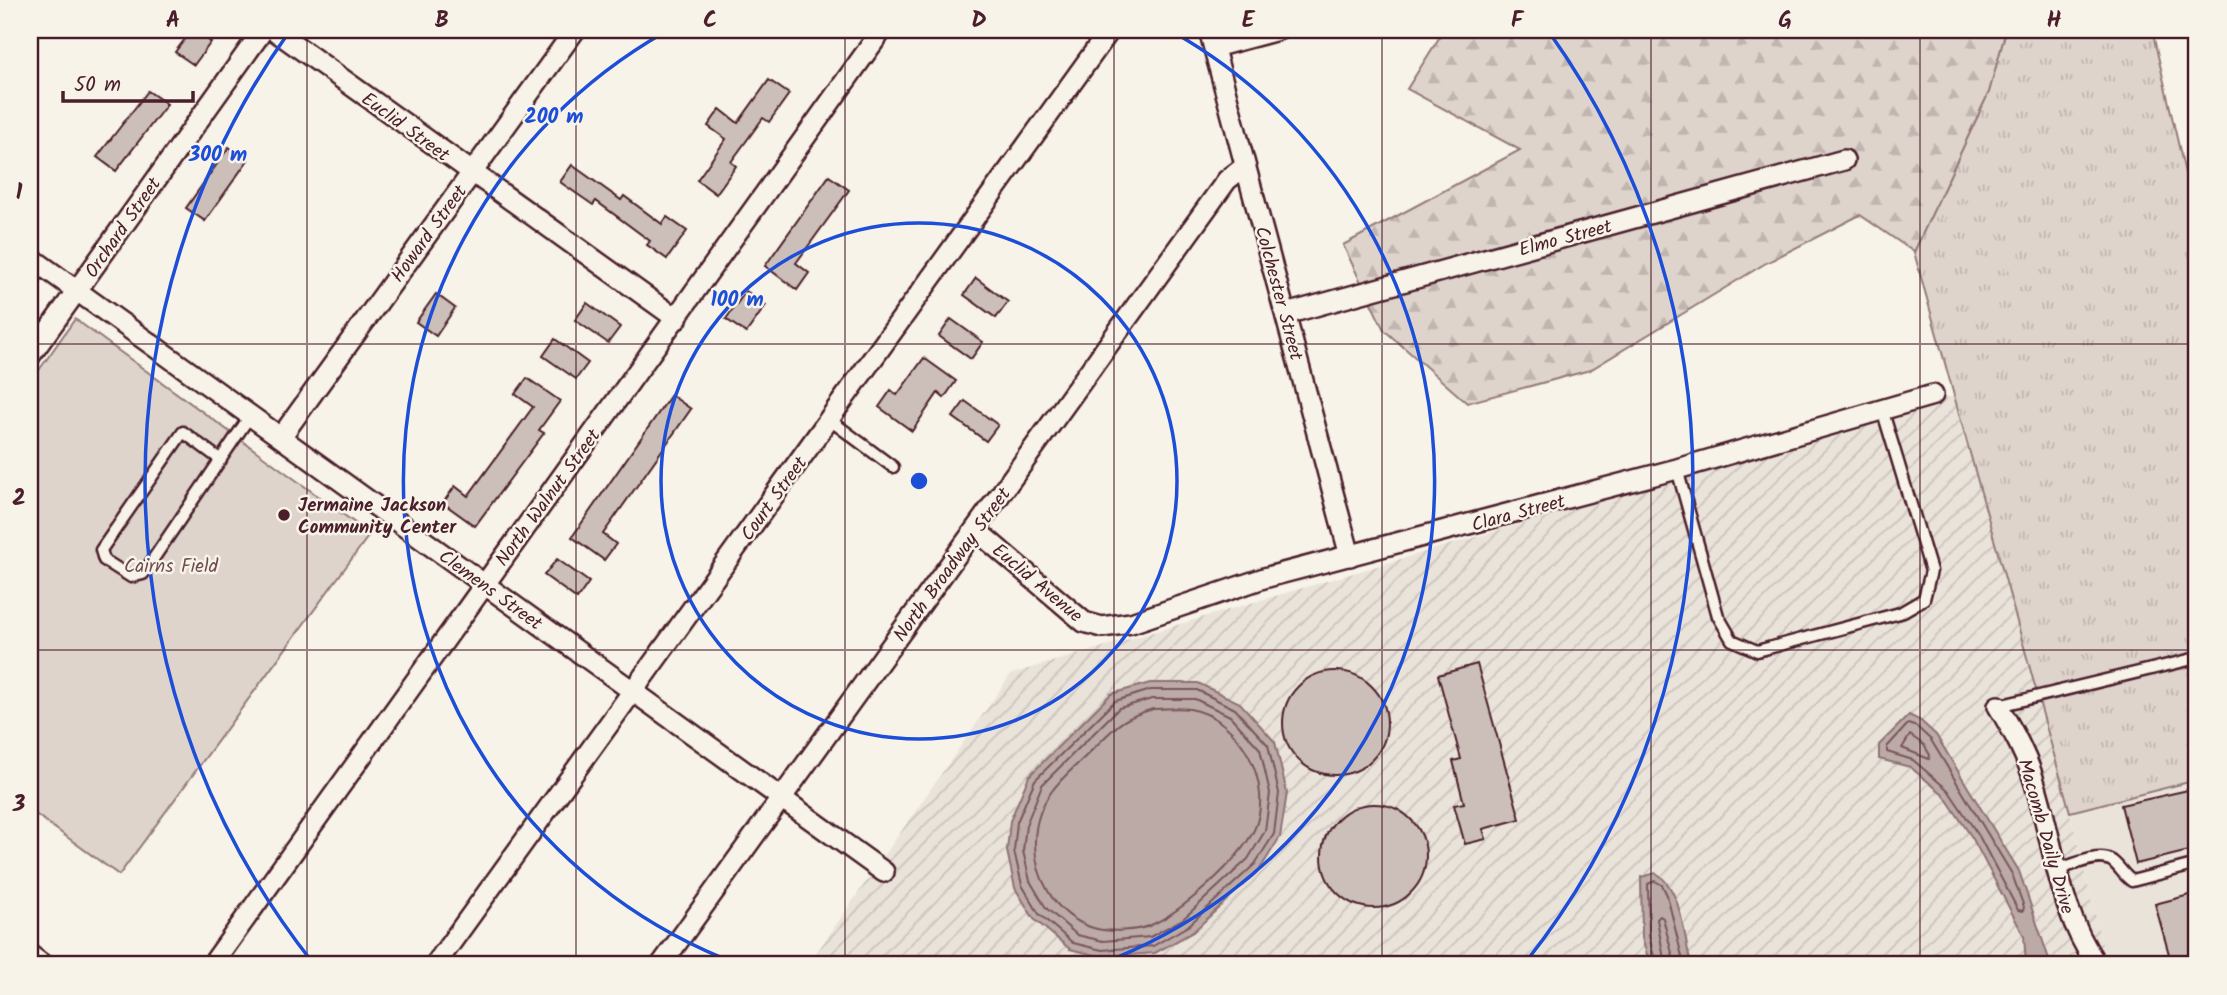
<svg xmlns="http://www.w3.org/2000/svg" width="2227" height="995" font-family="Kalam,sans-serif">
<style>
.built{fill:#eae3da}
.industrial{fill:url(#industrial-furrows)}
.grass{fill:url(#grass-tufts);stroke:#947a7c;stroke-width:2}
.forest{fill:url(#forest-firs);stroke:#947a7c;stroke-width:2}
.park{fill:#ded4cc;stroke:#947a7c;stroke-width:2}
.water{fill:#bcaaa7;stroke:#8e7275;stroke-width:2}
.lines{fill:none;stroke-linecap:round;stroke-linejoin:round}
.shore{stroke:#78575d;stroke-width:2}
.building{fill:#ccbfb9;stroke:#4a1f2b;stroke-width:2}
.service-casing{stroke:#4a1f2b;stroke-width:15}
.minor-casing{stroke:#4a1f2b;stroke-width:24}
.service{stroke:#f7f3e8;stroke-width:10}
.minor{stroke:#f7f3e8;stroke-width:19}
.grid{fill:none;stroke:#4a1f2b;stroke-width:2;stroke-opacity:0.55}
.ring{fill:none;stroke:#1d4ed8;stroke-width:3.5}
.poi-dot{fill:#4a1f2b;stroke:#f7f3e8;stroke-width:2.5}
.labels{text-anchor:middle;stroke-width:5;stroke-linejoin:round;paint-order:stroke}
.street-label{font-size:19px;fill:#4a1f2b;stroke:#f7f3e8}
.poi-label{font-size:19px;font-weight:bold;fill:#4a1f2b;stroke:#f7f3e8;text-anchor:start}
.park-label{font-size:19px;fill:#6f4c53;stroke:#f7f3e8}
.centre{fill:#1d4ed8;stroke:#f7f3e8;stroke-width:3.5}
.ring-label{font-size:21px;text-anchor:middle;font-weight:bold;fill:#1d4ed8;stroke:#f7f3e8;stroke-width:5;stroke-linejoin:round;paint-order:stroke}
.neatline{fill:none;stroke:#4a1f2b;stroke-width:2.5}
.grid-label{font-size:23px;text-anchor:middle;font-weight:bold;fill:#4a1f2b}
</style>
<defs>
<pattern id="industrial-furrows" width="10" height="10" patternUnits="userSpaceOnUse" patternTransform="scale(1.75)"><rect width="10" height="10" fill="#eae3da"/><path d="M-1 1l2-2M0 10L10 0M9 11l2-2" fill="none" stroke="#cac2bb"/></pattern>
<pattern id="grass-tufts" width="24" height="20" patternUnits="userSpaceOnUse" patternTransform="scale(1.75)"><rect width="24" height="20" fill="#ded4cc"/><path d="M3 7l-1-3M5 7V3M7 7l1-3M15 17l-1-3M17 17v-4M19 17l1-3" fill="none" stroke="#c0b6af"/></pattern>
<pattern id="forest-firs" width="22" height="20" patternUnits="userSpaceOnUse" patternTransform="scale(1.75)"><rect width="22" height="20" fill="#ded4cc"/><path d="M5 1l3.5 6h-7zM16 11l3.5 6h-7z" fill="#c0b6af"/></pattern>
</defs>
<rect width="100%" height="100%" fill="#f7f3e8"/>
<filter id="ink" filterUnits="userSpaceOnUse"><feTurbulence type="fractalNoise" baseFrequency=".0143" numOctaves="2"/><feDisplacementMap in="SourceGraphic" scale="14" xChannelSelector="R" yChannelSelector="G"/><feConvolveMatrix kernelMatrix="1 2 1 2 8 2 1 2 1" color-interpolation-filters="sRGB"/></filter>
<g filter="url(#ink)">
<!-- built -->
<path class="built" d="M2197 780V965H2107L2070 812Z"/>
<!-- industrial -->
<path class="industrial" d="M1953 396 2070 812 2107 965H808L1011 674Z"/>
<!-- grass -->
<path class="grass" d="M2006 30H2152L2197 225V780L2070 812 1914 252 1989 92Z"/>
<!-- forest -->
<path class="forest" d="M1444 30H2006L1989 92 1914 252 1860 215 1766 263 1590 370 1467 403 1384 330 1343 245 1520 150 1407 89Z"/>
<!-- park -->
<path class="park" d="M75 319 370 534 119 875 30 810V383Z"/>
<!-- water -->
<g class="water">
<path d="M1150 683H1198L1240 703 1275 742 1287 793 1280 837 1260 869 1193 932 1155 953 1102 957 1070 949 1034 919 1015 888 1007 851 1010 821 1029 776 1111 694Z"/>
<path d="M1909 715 1921 721 1936 735 2019 871 2051 965H2026L2024 936 1973 839 1943 794 1910 767 1879 759V745Z"/>
<path d="M1656 873C1682 889 1684 937 1691 965H1650L1642 938 1641 877Z"/>
</g>
<g class="lines">
<!-- shore -->
<g class="shore">
<path d="M1151 690H1197L1235 709 1268 745 1279 793 1274 834 1255 864 1188 926 1153 946 1102 950 1073 943 1039 914 1022 885 1014 851 1017 822 1035 780 1115 701Z"/>
<path d="M1152 699H1195L1230 716 1260 749 1270 793 1265 831 1248 859 1183 919 1150 937 1103 941 1077 935 1046 908 1030 881 1023 851 1026 825 1042 785 1119 708Z"/>
<path d="M1153 709C1165 709 1179 707 1190 709 1240 717 1275 785 1254 830 1238 862 1182 912 1149 926 1136 931 1110 932 1097 929 1076 924 1058 909 1048 891 1030 861 1030 820 1052 791 1062 777 1077 765 1089 753 1114 729 1118 719 1153 709Z"/>
<path d="M1908 724 1917 727 1931 740 2012 874 2024 907 2023 911 2018 910 1979 836 1948 790 1913 760 1887 752V747Z"/>
<path d="M1910 735 1924 745 1930 755 1929 759 1902 748Z"/>
<path d="M1656 965 1649 936 1648 884 1655 881 1662 885 1667 895 1684 965"/>
<path d="M1665 965 1657 919 1660 916 1663 918 1675 965"/>
</g>
</g>
<!-- building -->
<g class="building">
<path d="M192 30 211 42 194 65 175 52Z"/>
<path d="M769 80 789 94 769 122 763 118 731 162 736 166 716 194 697 180 726 139 708 126 720 109 738 123Z"/>
<path d="M148 91 167 104 116 171 97 157Z"/>
<path d="M229 147 248 160 205 221 186 208Z"/>
<path d="M572 165 621 200 624 196 662 224 667 217 687 231 667 259 647 245 650 241 596 201 593 205 560 182Z"/>
<path d="M829 176 849 190 796 263 809 273 797 290 765 266Z"/>
<path d="M976 278 1008 302 996 318 964 295Z"/>
<path d="M746 291 766 305 746 333 726 319Z"/>
<path d="M436 294 455 308 436 336 416 322Z"/>
<path d="M587 303 620 327 608 343 575 320Z"/>
<path d="M951 319 983 342 971 359 939 336Z"/>
<path d="M555 339 588 363 576 379 543 356Z"/>
<path d="M924 358 956 381 944 398 938 393 912 431 879 407 891 390 897 395Z"/>
<path d="M527 378 560 401 539 430 544 433 475 526 443 503 455 486 468 496 533 407 515 394Z"/>
<path d="M671 395 691 409 603 534 616 544 604 560 572 537Z"/>
<path d="M965 401 998 425 986 441 953 417Z"/>
<path d="M557 559 589 582 577 599 544 575Z"/>
<path d="M1477 664 1520 819 1483 829 1486 839 1465 844 1454 805 1464 803 1453 761 1461 759 1438 675Z"/>
<circle cx="1335" cy="723" r="52"/>
<path d="M2197 788V849L2136 864 2121 805Z"/>
<circle cx="1374" cy="856" r="52"/>
<path d="M2197 893V965H2172L2155 904Z"/>
</g>
<g class="lines">
<!-- service casing -->
<g class="service-casing">
<g id="service">
<path d="M830 420 893 467"/>
<path d="M221 460 183 432 101 550 104 560 131 577 143 574 250 416"/>
<path d="M1677 469 1718 616 1732 640 1757 651 1900 613 1924 599 1931 571 1882 409"/>
<path d="M1998 706 2197 658"/>
<path d="M2057 870C2070 866 2099 852 2112 861 2120 867 2123 875 2132 881L2197 864"/>
</g>
</g>
<!-- minor casing -->
<g class="minor-casing">
<g id="minor">
<path d="M274 30 677 319"/>
<path d="M1209 30 1350 556"/>
<path d="M1214 47 1278 30"/>
<path d="M30 257 884 872"/>
<path d="M1286 314 1844 160"/>
<path d="M30 356 263 30"/>
<path d="M281 437 575 30"/>
<path d="M976 530 1084 622 1102 627 1131 623 1264 578 1677 469 1933 395"/>
<path d="M1998 706C2013 731 2027 756 2035 784 2054 845 2059 911 2097 965"/>
<path d="M30 955 43 965"/>
<path d="M212 965 882 30"/>
<path d="M435 965 1110 30"/>
<path d="M661 965 1227 180 1244 167"/>
</g>
</g>
<!-- service -->
<use href="#service" class="service"/>
<!-- minor -->
<use href="#minor" class="minor"/>
</g>
</g>
<!-- grid -->
<path class="grid" d="M307 30V965M576 30V965M845 30V965M1114 30V965M1382 30V965M1651 30V965M1920 30V965M30 344H2197M30 650H2197"/>
<!-- distance rings -->
<g class="ring">
<circle cx="919" cy="481" r="258"/>
<path d="M738 964A516 516 0 0 1 665 32M1173 32A516 516 0 0 1 1100 964"/>
<path d="M313 963A774 774 0 0 1 289 32M1549 32A774 774 0 0 1 1525 963"/>
</g>
<!-- markers -->
<circle class="poi-dot" cx="284" cy="515" r="7"/>
<g class="labels">
<!-- street labels -->
<g class="street-label">
<text transform="translate(406 126) rotate(36)" y="7">Euclid Street</text>
<text transform="translate(122 227) rotate(-55)" y="7">Orchard Street</text>
<text transform="translate(428 233) rotate(-54)" y="7">Howard Street</text>
<text transform="translate(1565 237) rotate(-15)" y="7">Elmo Street</text>
<text transform="translate(1280 293) rotate(75)" y="7">Colchester Street</text>
<text transform="translate(547 497) rotate(-54)" y="7">North Walnut Street</text>
<text transform="translate(773 498) rotate(-54)" y="7">Court Street</text>
<text transform="translate(1518 512) rotate(-15)" y="7">Clara Street</text>
<text transform="translate(951 564) rotate(-54)" y="7">North Broadway Street</text>
<text transform="translate(1038 582) rotate(40)" y="7">Euclid Avenue</text>
<text transform="translate(491 589) rotate(36)" y="7">Clemens Street</text>
<text transform="translate(2047 836) rotate(74)" y="7">Macomb Daily Drive</text>
</g>
<!-- poi labels -->
<g class="poi-label">
<text x="298" y="511">Jermaine Jackson<tspan x="298" dy="22">Community Center</tspan></text>
</g>
<!-- park labels -->
<g class="park-label">
<text x="171" y="572">Cairns Field</text>
</g>
</g>
<circle cx="919" cy="481" r="10" class="centre"/>
<g class="ring-label">
<text x="554" y="123">200 m</text>
<text x="218" y="161">300 m</text>
<text x="737" y="306">100 m</text>
</g>
<!-- margin -->
<rect width="2227" height="995" fill="none" stroke="#f7f3e8" stroke-width="77"/>
<!-- scale -->
<path d="M63 91v10h130v-10" fill="none" stroke="#4a1f2b" stroke-width="3.5"/>
<text x="74" y="91" font-size="21" fill="#4a1f2b" stroke="#f7f3e8" stroke-width="5" paint-order="stroke">50 m</text>
<rect x="38" y="38" width="2150" height="918" class="neatline"/>
<g class="grid-label">
<text x="173" y="27">A</text>
<text x="442" y="27">B</text>
<text x="710" y="27">C</text>
<text x="979" y="27">D</text>
<text x="1248" y="27">E</text>
<text x="1517" y="27">F</text>
<text x="1785" y="27">G</text>
<text x="2054" y="27">H</text>
<text x="19" y="199">1</text>
<text x="19" y="505">2</text>
<text x="19" y="811">3</text>
</g>
</svg>
